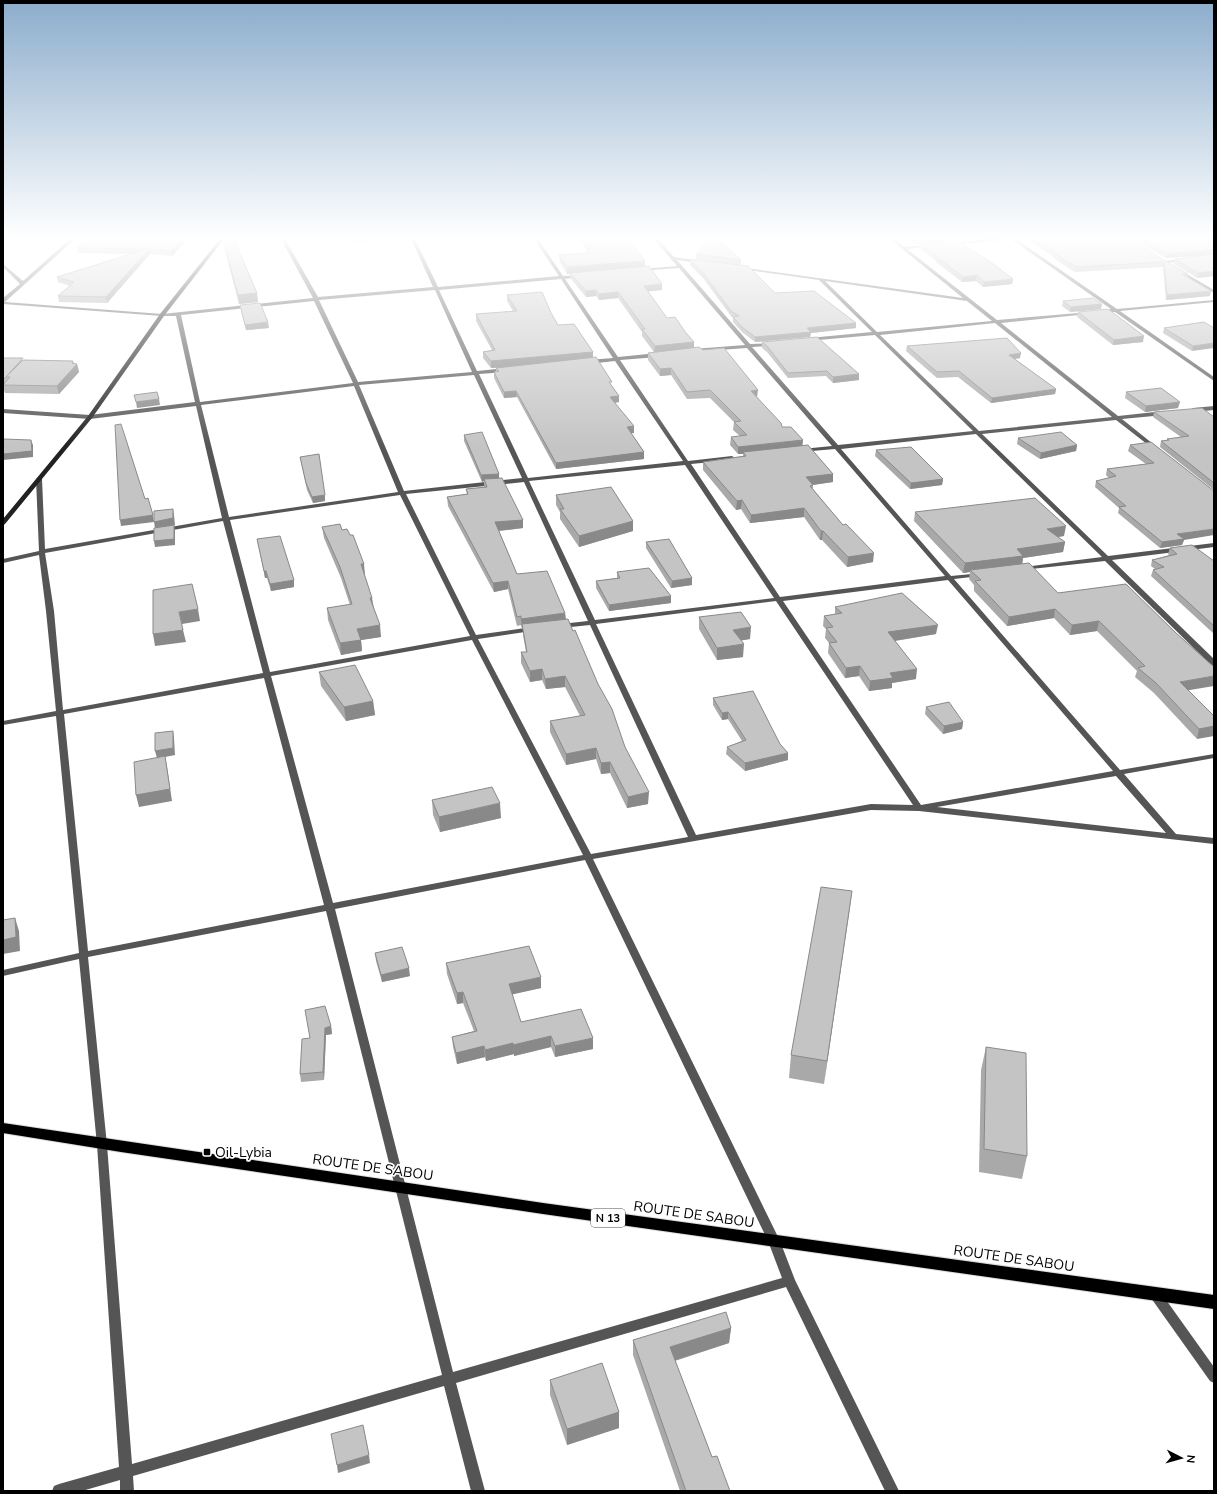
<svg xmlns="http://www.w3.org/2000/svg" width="1217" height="1494" font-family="'Nunito Sans',sans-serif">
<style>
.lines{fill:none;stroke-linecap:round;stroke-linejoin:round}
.primary-casing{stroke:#dbdbdb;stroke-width:2}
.street{fill:#555;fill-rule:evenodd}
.secondary{fill:#222;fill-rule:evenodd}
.primary{fill:#000;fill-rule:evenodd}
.wall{fill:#a9a9a9}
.shaded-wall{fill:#898989}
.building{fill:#c4c4c4;stroke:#898989}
.poi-dot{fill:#000;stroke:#fff;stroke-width:1.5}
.labels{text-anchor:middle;stroke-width:3.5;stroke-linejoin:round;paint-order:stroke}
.shield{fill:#fff;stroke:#4c4c4c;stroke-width:1}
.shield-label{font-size:11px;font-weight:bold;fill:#000}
.near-poi-label{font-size:14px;fill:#000;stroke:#fff;text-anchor:start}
.near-street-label{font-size:14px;fill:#000;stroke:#fff}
</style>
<rect width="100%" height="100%" fill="#fff"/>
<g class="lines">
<!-- primary casing -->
<g class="primary-casing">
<path id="primary" d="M3 1123 543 1203 1214 1295V1309L543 1214 121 1152 3 1133Z"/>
</g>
<!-- street -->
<g class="street">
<path d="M70 239H75L5 302 162 314 313 298 281 239H285L318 297 433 287 411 239H415L438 287 559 276 534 239H538L563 276 580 275 582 276 580 277 565 279 618 357 658 353 661 355 658 357 620 360 688 461 732 456 735 458 732 460 691 464 780 597 945 576 835 449 800 452 799 451 802 449 832 446 747 348 691 352 690 351 693 349 745 345 679 268 639 271V269H641L677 266 654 239H658L674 257 701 261V262L699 263 677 260 750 344 773 343 774 344 771 346 752 347 838 445 973 431 875 335 807 341 806 340 809 338 872 332 819 280 741 269H739V267L963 298 890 239H895L904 247 934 244V245L932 246 907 249 997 320 1090 312V313L1088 314 1001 323 1118 416 1164 411 1167 413 1164 415 1122 419 1158 448V450L1156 451 1116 420 982 434 1108 556 1214 543V547L1112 560 1214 659V665H1211L1105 561 1022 570 1021 569 1024 567 1102 557 976 434 841 449 951 576 982 573V575L980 576 954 579 1120 770 1214 754V758L1124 774 1176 834 1214 838V844L919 811 871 810 593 859 780 1241 795 1280 899 1491H885L786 1287 456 1383 485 1491H471L444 1386 133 1476 134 1491H120V1480L82 1491H52L54 1486 59 1484 119 1467 97 1145 79 959 3 976V970L79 953 56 716 3 725V721L56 711 46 611 39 555 3 563V559L39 551 36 479 39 477 42 479 45 549 222 518 196 406 90 419 3 413V409L90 415 195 402 176 316H162L3 304V298L20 284 3 267V264L23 281ZM561 279 613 358 588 360 585 362 588 364 615 361 683 461 528 478 479 374 507 372 510 370 507 368 477 371 439 290ZM825 281 967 301 992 321 877 332ZM435 290 472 372 358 382 319 300ZM314 301 353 383 200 402 181 315ZM995 323 1112 417 979 431 880 335ZM474 375 522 478 404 491 359 385ZM354 386 398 492 229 517 201 405ZM685 465 774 598 595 620 529 481ZM524 482 588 621 561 624 557 626 561 628 590 625 688 837 591 854 478 639 532 631 536 629 532 627 476 635 406 494ZM400 495 470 636 270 672 230 520ZM223 521 263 673 63 710 54 611 45 553ZM948 580 1113 771 921 805 783 601ZM776 601 913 805 871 804 696 835 596 624ZM472 640 583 855 333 903 271 676ZM264 678 324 905 88 951 64 714ZM1116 776 1166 833 937 807ZM585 860 768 1241 782 1278 453 1372 335 909ZM326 911 442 1375 132 1464 107 1145 88 957Z"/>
<path d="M989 239H1005L1003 240 951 245 949 244 951 243Z"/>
<path d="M1011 239H1016L1117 309 1214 300V302L1120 311 1214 377V381L1115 312 1097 313V311L1111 309Z"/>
<path d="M1185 259H1187V261L1164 263 1162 262 1164 261Z"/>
<path d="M1178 269 1214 290V293L1176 271V270Z"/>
<path d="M1214 406V410L1193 412 1190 410 1193 408Z"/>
<path d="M1155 1289 1159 1290 1214 1367V1383L1210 1381 1151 1298 1149 1294 1151 1290Z"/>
</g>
<!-- secondary -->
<path class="secondary" d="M220 239H224L164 316 92 418 5 524 3 525V519L88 416 160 314Z"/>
<!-- primary -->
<use href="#primary" class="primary"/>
</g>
<!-- wall -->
<g class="wall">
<path d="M188 239 172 256 150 254 107 303 59 302 58 296 70 286 58 282 57 277 130 254 78 253 77 248Z"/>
<path d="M578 239H625L645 267 662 284V290L648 291 667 318 686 333 694 342V348L703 350 757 397 782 427 803 440 802 446 833 482 813 485V489L873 562 847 567 822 540H820L804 517 750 523 741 509 736 510 703 470V462L743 456V454H738L730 445 731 437 740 436 733 430 734 422 710 398 687 399 671 375 660 376 648 360V353L654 352 642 336V332L618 298 599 300 596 296 586 297 571 279 570 274H567L560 262 559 255 587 253V250Z"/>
<path d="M908 239H951L950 241 915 244Z"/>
<path d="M1026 239H1132L1187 277 1210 296 1166 300 1163 267 1075 272 1053 258V256Z"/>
<path d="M1134 239H1214V276L1197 278 1174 264 1175 259 1208 255 1166 258Z"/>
<path d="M224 242 257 293 258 302 239 304 225 251Z"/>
<path d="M922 244 1013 279 1012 284 983 287 976 281 962 282 936 262V261L921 249Z"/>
<path d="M696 254 741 260V265L696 259Z"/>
<path d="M690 260 775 293 856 323V328L811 333 810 337 755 342 742 332 733 322V318L731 316 703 278 690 265Z"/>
<path d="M507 295 551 313 558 325 593 352V358L612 387 619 396V402L615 403 634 433H631L644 452V459L556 469 517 397 504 398 494 378V372L496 371V368H491L483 358V352L492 350 476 321V314L513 311 507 301Z"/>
<path d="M1063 301 1102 304 1101 309 1070 312 1062 306Z"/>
<path d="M240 305 269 328 246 330Z"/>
<path d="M1078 312 1143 342 1113 345 1077 317Z"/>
<path d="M1204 322 1192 351 1163 333 1164 328Z"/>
<path d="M762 342 859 374V380L833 383 826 376 788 378 767 352 762 348Z"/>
<path d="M907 346 1020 358 1015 359 1056 389 1055 394 991 403 958 377 937 378 906 351Z"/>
<path d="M3 358 24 360 77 364 79 372 59 394 5 393 3 387 4 383H3Z"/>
<path d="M1126 392 1178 408 1145 412 1125 398Z"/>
<path d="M1154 412 1214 417V490L1160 447 1161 441 1167 440V439L1181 437 1153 417Z"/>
<path d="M464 435 499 474V478L523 520V528L499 531 517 574 565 613 566 619 625 747 648 804 627 808 610 773 601 774 596 759 566 765 550 732V721L580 716 565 687 546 689 542 680 530 682 521 663V652H526L523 635V628H522L521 625 517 626 508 589 494 592 448 506 447 497 467 494 466 489 484 487V481L482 482 464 441Z"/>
<path d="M1018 438 1077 445 1076 451 1040 459 1017 444Z"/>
<path d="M1151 442 1184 540 1182 545 1160 548 1118 513 1119 508 1095 487 1096 481 1109 478 1106 475 1107 469 1146 464 1128 451 1130 445Z"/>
<path d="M876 450 943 479 942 485 910 489 875 456Z"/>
<path d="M300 457 325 501 313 503 307 490Z"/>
<path d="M556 495 633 531 579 547 560 519V512L556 505Z"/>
<path d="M915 512 1064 536 1057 537 1065 542 1063 552 1023 558 1022 563 1058 593 1126 584 1188 690 1214 716 1197 739 1154 693 1135 677 1137 671 1097 631 1070 635 1054 618 1007 626 974 591V585L969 579 970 572 963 573 914 521Z"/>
<path d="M322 527 365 575H364L381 637 361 640 362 651 341 655 328 620 327 608 350 605 341 578 324 538Z"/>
<path d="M257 539 294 587 271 591 267 578H265Z"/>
<path d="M646 542 692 578V585L671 588 646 548Z"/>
<path d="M1170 548 1214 561V632L1213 633 1151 576 1153 570 1155 569 1151 566 1152 560 1169 555 1168 554Z"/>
<path d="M617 572 671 596V603L609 611 596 588V581L617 578Z"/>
<path d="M835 607 936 634 895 641 916 679 892 683V688L869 691 859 676 845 678 828 653 829 643 825 638 826 629 823 626 824 616 835 614Z"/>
<path d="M699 617 750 639 741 640 743 657 717 660 699 629Z"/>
<path d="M319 672 373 701 375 715 346 721 321 686Z"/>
<path d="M713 698 780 744 788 753V760L745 771 726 754 727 747 742 741 728 719 722 720 713 705Z"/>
<path d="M926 707 963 722 962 729 943 734 925 714Z"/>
<path d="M432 800 501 818 440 832 433 815Z"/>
<path d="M852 891 824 1084 789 1078 791 1055Z"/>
<path d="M375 953 410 976 382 982 376 961Z"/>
<path d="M446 963 541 988 512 994 521 1022 593 1049 555 1057 551 1047 514 1056V1054L486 1061 485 1057 457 1064 453 1047 452 1037 474 1031 463 1003 457 1004 447 974Z"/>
<path d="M331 1026 332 1034 326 1035 324 1080 301 1082 300 1074 310 1038Z"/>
<path d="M986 1047 1027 1156 1022 1179 979 1172 981 1070Z"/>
<path d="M731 1328 729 1343 675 1361 712 1457 730 1491H680L633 1355V1340Z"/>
<path d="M550 1380 619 1412V1428L567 1445 550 1395Z"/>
</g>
<!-- shaded-wall -->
<g class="shaded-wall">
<path d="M182 239H188L172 256 171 251Z"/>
<path d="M355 239H388L355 242Z"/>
<path d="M916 239H951L950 241 915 244Z"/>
<path d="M149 249 150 254 107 303 106 297Z"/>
<path d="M1214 249V254L1166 258 1167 254Z"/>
<path d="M645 261V267L567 274V267Z"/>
<path d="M1214 271V276L1197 278 1198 273Z"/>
<path d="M1182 274H1188L1187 279Z"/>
<path d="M977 275 976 281 962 282 963 277Z"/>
<path d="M1013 279 1012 284 983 287 984 282Z"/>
<path d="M662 284V290L644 292V286Z"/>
<path d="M596 290V296L586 297V291Z"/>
<path d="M1211 291 1210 296 1166 300 1167 295Z"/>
<path d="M618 292V298L599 300V294Z"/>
<path d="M257 293 258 302 239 304 238 295Z"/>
<path d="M1102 304 1101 309 1070 312 1071 307Z"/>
<path d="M268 322 269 328 246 330 245 325Z"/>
<path d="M856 323V328L811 333 810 337 755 342V337L807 328Z"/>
<path d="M1144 336 1143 342 1113 345 1114 340Z"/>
<path d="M694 342V348L654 352 655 346Z"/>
<path d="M1214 343V348L1192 351 1193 346Z"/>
<path d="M593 352V358L491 368V361Z"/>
<path d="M1021 353 1020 358 1008 360 1009 355Z"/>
<path d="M73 361 74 366 77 364 79 372 59 394 57 386Z"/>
<path d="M671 368V375L660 376V369Z"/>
<path d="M859 374V380L833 383V377Z"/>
<path d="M1056 389 1055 394 991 403 992 398Z"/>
<path d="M758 390 757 397 751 391Z"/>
<path d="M516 391 517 397 504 398V392Z"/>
<path d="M619 396V402L610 403V397Z"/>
<path d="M159 399 160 405 137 408 136 402Z"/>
<path d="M1180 402 1178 408 1145 412 1146 406Z"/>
<path d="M634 426V433L627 434V427Z"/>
<path d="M31 440 33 445V457L3 460V454Z"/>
<path d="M803 440 802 448 743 452V454H738V447Z"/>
<path d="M1077 445 1076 451 1040 459 1041 453Z"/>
<path d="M644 452V459L556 469V463Z"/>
<path d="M499 474V480L484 479V481L482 482 481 475Z"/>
<path d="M833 474V482L805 486 806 477Z"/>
<path d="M943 479 942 485 910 489 911 483Z"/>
<path d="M325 495V501L313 503 312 497Z"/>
<path d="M742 500 741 509 736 510 737 501Z"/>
<path d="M804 508V517L750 523 751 515Z"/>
<path d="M173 509 174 515 175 525H174L175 531V545L155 547 154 541 155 528 154 522Z"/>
<path d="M153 515 154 522 121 526 120 520Z"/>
<path d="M523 520V528L496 531 495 522Z"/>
<path d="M633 521V531L579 547V536Z"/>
<path d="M1066 526 1064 536 1045 539 1047 529Z"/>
<path d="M1214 529V535L1184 540 1182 545 1160 548 1162 542 1177 534Z"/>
<path d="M821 531H823L822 540H820Z"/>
<path d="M1065 542 1063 552 1023 558 1022 566 970 570V572L963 573 965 563 1017 549Z"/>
<path d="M874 553 873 562 847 567 848 557Z"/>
<path d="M361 564H364L365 575H362Z"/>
<path d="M264 571H266L267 578H265Z"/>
<path d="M692 578V585L671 588 672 581Z"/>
<path d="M294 580V587L271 591 270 584Z"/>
<path d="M508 581V589L494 592 493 583Z"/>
<path d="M671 596V603L609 611V605Z"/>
<path d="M370 598H372L374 609Z"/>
<path d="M198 609 200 621 182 624 179 612Z"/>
<path d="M1055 609 1054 618 1007 626 1009 617Z"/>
<path d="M565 613 566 622 522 624 523 628H522L521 619Z"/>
<path d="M1099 621 1097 631 1070 635 1072 625Z"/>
<path d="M380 625 381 637 361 640 362 651 341 655 340 643 357 629Z"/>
<path d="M938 625 936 634 887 642 888 632Z"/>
<path d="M751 627 750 639 733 642V630Z"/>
<path d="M183 630 186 642 155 646 153 634Z"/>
<path d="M744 644 743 657 717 660V648Z"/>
<path d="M860 666 859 676 845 678 846 668Z"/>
<path d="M542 669V680L530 682V671Z"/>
<path d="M917 669 916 679 892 683V688L869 691 870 681 890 673Z"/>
<path d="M565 676V687L546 689 545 679Z"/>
<path d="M1214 676V686L1178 692 1180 682Z"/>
<path d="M373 701 375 715 346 721 344 707Z"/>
<path d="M728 712V719L722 720V713Z"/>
<path d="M963 722 962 729 943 734 944 726Z"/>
<path d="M1214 726V736L1197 739 1199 729Z"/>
<path d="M173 731 174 738 175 755 165 757 167 767 172 801 139 807 136 795 157 758 155 751Z"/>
<path d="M596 748V759L566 765V754Z"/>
<path d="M788 753V760L745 771V763Z"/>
<path d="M610 762V773L601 774V763Z"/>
<path d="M649 792 648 804 627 808 628 797Z"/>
<path d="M500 803 501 818 440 832 439 817Z"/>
<path d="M852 891 849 914 824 1084 827 1061Z"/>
<path d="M15 918 19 931 20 951 3 954V940Z"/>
<path d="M409 968 410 976 382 982 381 975Z"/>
<path d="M541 977V988L510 995 509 984Z"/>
<path d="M463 992V1003L457 1004V993Z"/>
<path d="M331 1026 332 1034 326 1035 324 1080 323 1072 325 1028Z"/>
<path d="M551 1036V1047L514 1056 513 1045Z"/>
<path d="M593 1038V1049L555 1057V1046Z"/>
<path d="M513 1043 514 1054 486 1061 485 1050Z"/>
<path d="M484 1046 485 1057 457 1064 456 1053Z"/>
<path d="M731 1328 729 1343 670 1362V1347Z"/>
<path d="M619 1412V1428L567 1445V1429Z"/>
<path d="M369 1455 370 1463 338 1473 337 1465Z"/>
</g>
<!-- building -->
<g class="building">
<path d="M86 239H182L171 251 149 249 106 297 58 296 74 282 57 277 147 249 77 248Z"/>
<path d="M234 239 257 293 238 295 224 242Z"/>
<path d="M583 239H625L630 244 636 249 645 261 567 267 559 255 590 253 587 249 591 248Z"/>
<path d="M710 239 720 240 741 260 696 254Z"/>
<path d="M1034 239H1132L1162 259 1188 274H1182L1211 291 1167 295 1164 262 1076 267 1054 253H1056Z"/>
<path d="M1143 239H1214V249L1167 254Z"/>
<path d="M958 241 992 263 1013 279 984 282 977 275 963 277 937 257H938L922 244Z"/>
<path d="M1214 254V271L1198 273 1175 259Z"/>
<path d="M691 259 748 266 775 293 814 291 856 323 807 328 811 332 755 337 742 327 733 317 739 316 731 311 703 273 690 260Z"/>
<path d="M649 266 662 284 644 286 667 318 675 317 686 333 694 342 655 346 642 329H645L618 292 599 294 596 290 586 291 570 273Z"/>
<path d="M542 292 551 313 558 325 574 324 593 352 491 361 483 352 495 350 476 314 517 311 507 295Z"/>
<path d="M1093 298 1102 304 1071 307 1063 301Z"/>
<path d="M260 303 268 322 245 325 240 305Z"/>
<path d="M1108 309 1144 336 1114 340 1078 312Z"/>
<path d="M1204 322 1214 328V343L1193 346 1164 328Z"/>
<path d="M817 337 859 374 833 377 827 371 788 373 767 346 762 342Z"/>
<path d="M1007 338 1021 353 1009 355 1056 389 992 398 959 371 937 372 907 346Z"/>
<path d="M699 347 703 350 724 348 758 390 751 391 781 423 782 427H791L803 440 738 447 731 437 747 435 734 422 741 421 710 390 687 392 671 368 660 369 648 353Z"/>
<path d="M596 357 612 382H609L619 396 610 397 634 426 627 427 644 452 556 463 516 391 504 392 494 372 499 371 496 368Z"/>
<path d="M3 358H23L6 377H7L6 378H3Z"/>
<path d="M23 360 73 361 72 363 77 364 57 386 3 385 10 377H6Z"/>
<path d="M1161 388 1180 402 1146 406 1126 392Z"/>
<path d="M157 392 159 399 136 402 134 395Z"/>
<path d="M1202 408 1214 417V483L1161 441 1169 440 1167 439 1189 436 1154 412Z"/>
<path d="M121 424 145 499 148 498 153 515 120 520 115 425Z"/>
<path d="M482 432 499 474 481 475 464 435Z"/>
<path d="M1061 432 1077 445 1041 453 1018 438Z"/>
<path d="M3 439 31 440 32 451 3 454Z"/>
<path d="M1151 442 1214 491V529L1177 534 1184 539 1162 542 1119 507 1126 506 1096 481 1116 476 1107 469 1154 463 1130 445Z"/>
<path d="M808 445 833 474 806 477 813 485 810 486 843 525 846 524 874 553 848 557 823 531H821L804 508 751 515 742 500 737 501 703 462 746 456 743 452Z"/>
<path d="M911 447 943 479 911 483 876 450Z"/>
<path d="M319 454 325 495 312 497 306 483 300 457Z"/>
<path d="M502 478 523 520 495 522 517 574 547 571 565 613 521 619V616L517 617 508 581 493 583 447 497 468 494 466 489 487 487 484 479Z"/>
<path d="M611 487 633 521 579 536 560 509H564L556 495Z"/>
<path d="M1035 498 1066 526 1047 529 1065 542 1017 549 1023 556 965 563 915 512Z"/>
<path d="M173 509V518L154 522V511Z"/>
<path d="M340 524 342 530 347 529 350 535H353L364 564H361L372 598H370L380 625 357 629 361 640 340 643 327 608 352 604 340 567 322 527Z"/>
<path d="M174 525V539L154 541V528Z"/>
<path d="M280 536 294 580 270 584 266 571H264L257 539Z"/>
<path d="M669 539 692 578 672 581 646 542Z"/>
<path d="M1192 545 1214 561V626L1153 570 1164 567 1152 560 1177 554 1170 548Z"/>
<path d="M1029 563 1058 593 1126 584 1176 633 1214 667V676L1180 682 1214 716V726L1199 729 1156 683 1138 668 1145 666 1099 621 1072 625 1055 609 1009 617 975 581 981 580 970 570Z"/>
<path d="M649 568 671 596 609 605 596 581 620 578 617 572Z"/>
<path d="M192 584 198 609 179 612 183 630 153 634V590Z"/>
<path d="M902 593 938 625 888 632 917 669 890 673 893 678 870 681 860 666 846 668 829 643 837 642 826 628 833 627 824 616 842 613 835 607Z"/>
<path d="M741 612 751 627 733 630 744 644 717 648 699 617Z"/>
<path d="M568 619 573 631 575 630 598 684 612 709 625 747 649 792 628 797 610 762 601 763 596 748 566 754 550 721 585 715 565 676 545 679 542 669 530 671 521 652H527L522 624Z"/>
<path d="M355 665 373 701 344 707 319 672Z"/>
<path d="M753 691 780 744 788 753 745 763 727 747 746 740 728 712 722 713 713 698Z"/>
<path d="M949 702 963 722 944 726 926 707Z"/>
<path d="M173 731V748L155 751V733Z"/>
<path d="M165 756 170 789 136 795 134 762Z"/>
<path d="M492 787 500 803 439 817 432 800Z"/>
<path d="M821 887 852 891 827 1061 791 1055Z"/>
<path d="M15 918 16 937 3 940V920Z"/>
<path d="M529 946 541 977 509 984 521 1022 581 1009 593 1038 555 1046 551 1036 513 1045V1043L485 1050 484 1046 456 1053 452 1037 477 1031 463 992 457 993 446 963Z"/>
<path d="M402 947 409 968 381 975 375 953Z"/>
<path d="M325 1006 331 1026 325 1028 323 1072 300 1074 302 1039 310 1038 305 1010Z"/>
<path d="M986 1047 1026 1053 1027 1156 984 1149Z"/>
<path d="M726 1312 731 1328 670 1347 712 1457 717 1456 730 1491H686L633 1340Z"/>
<path d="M602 1363 619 1412 567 1429 550 1380Z"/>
<path d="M363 1425 369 1455 337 1465 331 1434Z"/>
</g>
<!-- sky -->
<linearGradient id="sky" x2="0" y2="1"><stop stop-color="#8cadcc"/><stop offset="0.53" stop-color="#fff"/><stop offset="1" stop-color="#fff" stop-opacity="0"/></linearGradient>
<rect width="1217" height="448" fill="url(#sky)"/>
<!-- markers -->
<rect class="poi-dot" x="203" y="1148" width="8" height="8" rx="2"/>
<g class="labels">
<!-- shield labels -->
<rect class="shield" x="591" y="1209" width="34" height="18" rx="3"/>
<g class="shield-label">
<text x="608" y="1222">N 13</text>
</g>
<!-- near-poi labels -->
<g class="near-poi-label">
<text x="215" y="1157">Oil-Lybia</text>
</g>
<!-- near-street labels -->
<g class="near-street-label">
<text transform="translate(373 1167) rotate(8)" y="5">ROUTE DE SABOU</text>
<text transform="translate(694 1214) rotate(8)" y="5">ROUTE DE SABOU</text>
<text transform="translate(1014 1258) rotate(8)" y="5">ROUTE DE SABOU</text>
</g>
</g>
<!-- border -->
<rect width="1217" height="1494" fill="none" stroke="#000000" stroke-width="8"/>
<!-- north arrow -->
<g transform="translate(1181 1458) rotate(96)" stroke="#ffffff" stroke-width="3" paint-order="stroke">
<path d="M0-3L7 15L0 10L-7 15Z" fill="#000000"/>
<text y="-6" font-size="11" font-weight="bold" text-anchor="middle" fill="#000000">N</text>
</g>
</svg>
